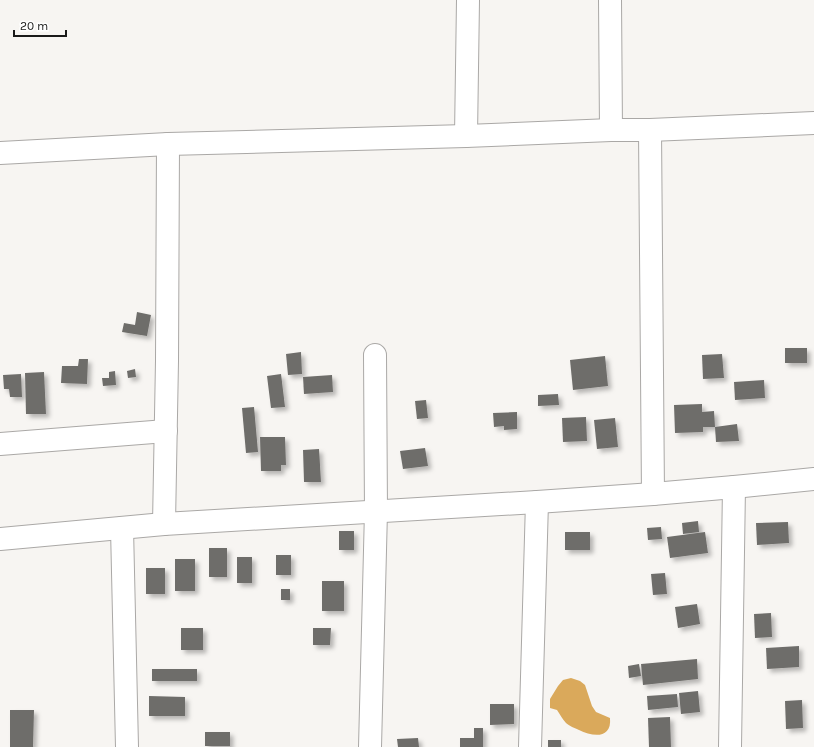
<svg xmlns="http://www.w3.org/2000/svg" width="814" height="747" font-family="Karla,sans-serif">
<style>
.forest{fill:#daa95b}
.building{fill:#6e6d6a;filter:url(#shadow)}
.lines{fill:none;stroke-linecap:round;stroke-linejoin:round}
.minor-casing{stroke:#aaa8a6;stroke-width:24}
.minor{stroke:#fff;stroke-width:22}
</style>
<defs>
<filter id="shadow"><feDropShadow dx="3.5" dy="3.5" stdDeviation="2" flood-color="#0004"/></filter>
</defs>
<rect width="100%" height="100%" fill="#f7f5f2"/>
<!-- forest -->
<path class="forest" d="M571 678 580 681 585 685 592 706 596 712 610 718C612 739 593 737 579 730 575 728 569 726 566 723 562 719 560 714 557 710L550 708V699L558 686 563 680Z"/>
<!-- building -->
<g class="building">
<path d="M137 312 151 315 147 336 122 332 124 323 135 325Z"/>
<rect x="785" y="348" width="22" height="15"/>
<path d="M301 352 302 374 288 375 286 354Z"/>
<path d="M722 354 724 378 703 379 702 355Z"/>
<path d="M605 356 608 386 573 390 570 360Z"/>
<path d="M79 359H88L87 384 61 383 62 366H78Z"/>
<path d="M135 369 136 377 128 378 127 371Z"/>
<path d="M115 371 116 385 103 386 102 378H109V372Z"/>
<path d="M44 372 46 414H26L25 373Z"/>
<path d="M21 374 22 397H10L9 389H4L3 375Z"/>
<path d="M281 374 285 407 271 408 267 376Z"/>
<path d="M332 375 333 392 304 394 303 377Z"/>
<path d="M764 380 765 398 735 400 734 382Z"/>
<path d="M558 394 559 405 538 406V395Z"/>
<path d="M426 400 428 418 417 419 415 401Z"/>
<path d="M702 404V412L714 411 715 427H703V432L675 433 674 405Z"/>
<path d="M254 407 258 452 246 453 242 408Z"/>
<path d="M517 412V429L504 430V426L494 427 493 413Z"/>
<path d="M586 417 587 441 563 442 562 418Z"/>
<path d="M615 418 618 447 597 449 594 420Z"/>
<path d="M737 424 739 441 716 442 715 427Z"/>
<path d="M260 437H285L286 465H281V471H261Z"/>
<path d="M425 448 428 466 403 469 400 451Z"/>
<path d="M319 449 321 482H304L303 450Z"/>
<path d="M698 521 699 532 683 534 682 523Z"/>
<path d="M788 522 789 543 757 545 756 523Z"/>
<path d="M661 527 662 539 648 540 647 528Z"/>
<rect x="339" y="531" width="15" height="19"/>
<rect x="565" y="532" width="25" height="18"/>
<path d="M705 532 708 553 670 558 667 537Z"/>
<rect x="209" y="548" width="18" height="29"/>
<rect x="276" y="555" width="15" height="20"/>
<rect x="237" y="557" width="15" height="26"/>
<rect x="175" y="559" width="20" height="32"/>
<rect x="146" y="568" width="19" height="26"/>
<path d="M665 573 667 594 653 595 651 574Z"/>
<rect x="322" y="581" width="22" height="30"/>
<rect x="281" y="589" width="9" height="11"/>
<path d="M697 604 700 624 678 628 675 607Z"/>
<path d="M771 613 772 637 755 638 754 614Z"/>
<rect x="181" y="628" width="22" height="22"/>
<path d="M313 628H331L330 645H313Z"/>
<path d="M799 646V667L767 669 766 648Z"/>
<path d="M697 659 698 679 643 685 641 664Z"/>
<path d="M639 664 641 676 629 678 628 666Z"/>
<rect x="152" y="669" width="45" height="12"/>
<path d="M698 691 700 712 681 714 679 693Z"/>
<path d="M677 694 678 707 648 710 647 696Z"/>
<path d="M149 696 185 697V716H149Z"/>
<path d="M802 700 803 728 786 729 785 701Z"/>
<path d="M490 704H514V724L490 725Z"/>
<path d="M10 710H34L33 747H10Z"/>
<path d="M670 717 671 747H649L648 718Z"/>
<path d="M474 728H483V747H460V738H474Z"/>
<rect x="205" y="732" width="25" height="14"/>
<path d="M418 738 419 747H398L397 739Z"/>
<rect x="548" y="740" width="13" height="7"/>
</g>
<g class="lines">
<!-- minor casing -->
<g class="minor-casing">
<g id="minor">
<path d="M610 0 611 130"/>
<path d="M650 130 653 494"/>
<path d="M466 136 468 0"/>
<path d="M0 153 168 144 466 136 611 130H650L814 123"/>
<path d="M0 444 166 431"/>
<path d="M164 524 167 361 168 144"/>
<path d="M122 528 127 747"/>
<path d="M0 539 164 524 537 502 653 494 734 487 814 479"/>
<path d="M370 747 376 511 375 355"/>
<path d="M530 747 537 502"/>
<path d="M730 747 734 487"/>
</g>
</g>
<!-- minor -->
<use href="#minor" class="minor"/>
</g>
<!-- scale -->
<path d="M14 30v6h52v-6" fill="none" stroke="#1a1a19" stroke-width="2"/>
<text x="20" y="30" font-size="12" fill="#1a1a19" stroke="#ffffff" stroke-width="3" paint-order="stroke">20 m</text>
</svg>
